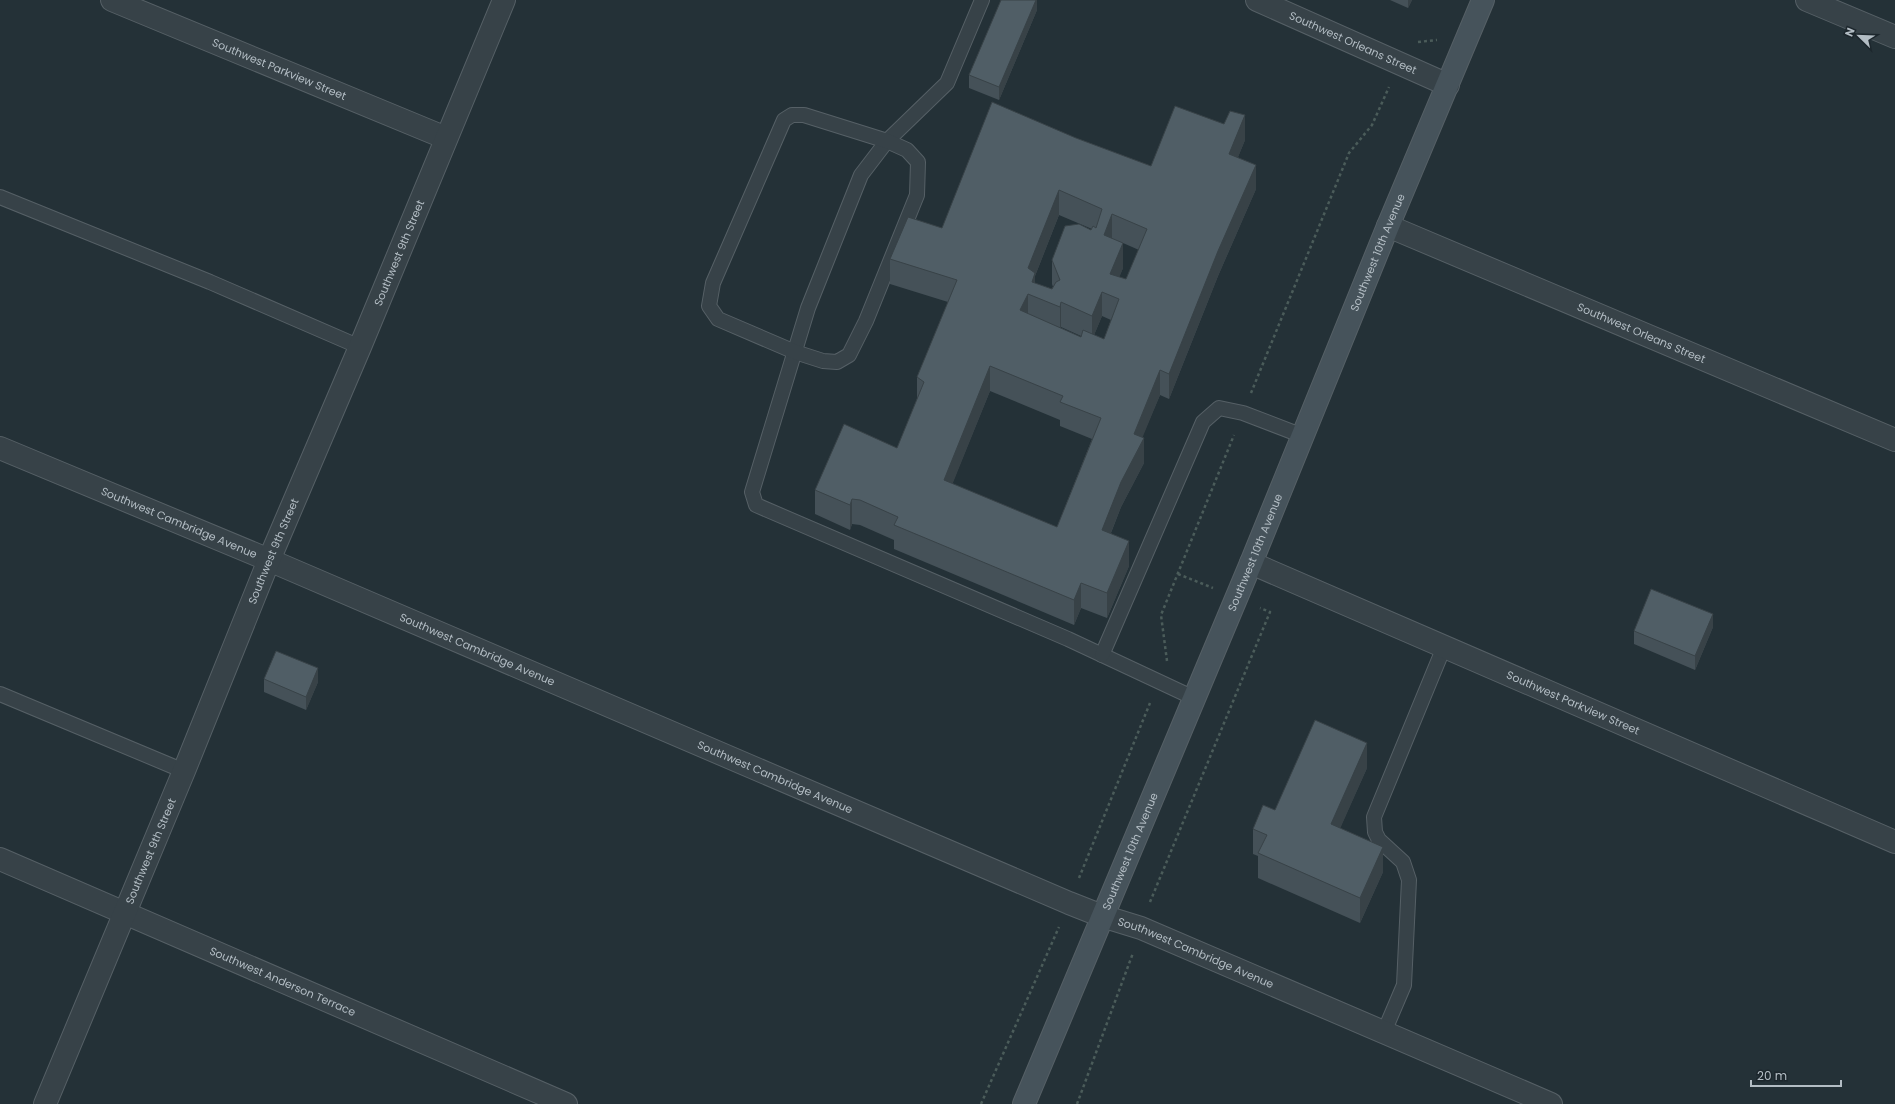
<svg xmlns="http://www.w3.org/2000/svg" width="1895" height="1104" font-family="Poppins,sans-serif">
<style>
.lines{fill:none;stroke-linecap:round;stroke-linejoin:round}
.lane-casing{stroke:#566066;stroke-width:16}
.street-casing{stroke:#566066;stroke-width:24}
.secondary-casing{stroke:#566066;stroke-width:24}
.path{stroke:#4b5c5a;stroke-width:2.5;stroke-dasharray:3 3;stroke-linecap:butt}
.lane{stroke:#374248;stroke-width:14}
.street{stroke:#374248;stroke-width:22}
.secondary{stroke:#46535b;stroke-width:22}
.wall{fill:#455158;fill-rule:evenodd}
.shaded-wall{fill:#384247}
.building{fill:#505e66;stroke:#384247;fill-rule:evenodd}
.labels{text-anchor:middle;stroke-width:3;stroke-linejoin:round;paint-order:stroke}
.street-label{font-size:11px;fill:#b3bdc4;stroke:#1d272d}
</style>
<rect width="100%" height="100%" fill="#243137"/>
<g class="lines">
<!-- lane casing -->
<g class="lane-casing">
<g id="lane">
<path d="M982 0 947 83 887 141 861 175 808 308 752 492 756 505 1068 639 1194 698"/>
<path d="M792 115H804L887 141 907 150 918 162 917 195 866 321 849 355 837 362 823 361 795 352 718 319 709 306 713 283 784 120Z"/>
<path d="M0 197 210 282 360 347"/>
<path d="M1102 655 1203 422 1219 408 1243 413 1303 436"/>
<path d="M0 694 184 771"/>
<path d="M1384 1032 1404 985 1409 880 1403 862 1379 840 1375 832 1374 817 1444 647"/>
</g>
</g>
<!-- street casing -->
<g class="street-casing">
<g id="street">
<path id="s1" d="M112 0 446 138"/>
<path id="s2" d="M1257 0 1448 85"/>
<path d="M1807 0 1895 37"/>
<path id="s3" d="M1388 226 1895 440"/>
<path id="s4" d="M0 448 269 560 1069 903 1102 916 1141 928 1551 1104"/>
<path id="s5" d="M1251 563 1895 842"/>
<path id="s6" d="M0 859 566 1104"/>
<path id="s7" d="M45 1104 184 771 269 560 360 347 504 0"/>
</g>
</g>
<!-- secondary casing -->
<g class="secondary-casing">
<g id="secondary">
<path id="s8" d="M1024 1104 1251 563 1388 226 1483 0"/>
</g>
</g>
<!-- path -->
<g class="path">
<path d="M1418 42 1437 40"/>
<path d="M1251 393 1349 153 1372 125 1389 87"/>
<path d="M1178 574 1213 588"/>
<path d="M1167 661 1161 615 1234 435"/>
<path d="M1079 878 1150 703"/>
<path d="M1150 902 1270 612 1260 608"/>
<path d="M981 1104 1059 927"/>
<path d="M1077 1104 1133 953"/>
</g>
<!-- lane -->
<use href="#lane" class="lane"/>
<!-- street -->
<use href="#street" class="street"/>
<!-- secondary -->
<use href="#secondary" class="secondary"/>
</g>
<!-- wall -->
<g class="wall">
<path d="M1037 0V10L999 100 969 88V75Z"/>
<path d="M1390 0H1412L1408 8Z"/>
<path d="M1076 138 1151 166 1245 140 1238 157 1256 189 1218 276 1169 399 1160 395 1142 437 1144 463 1121 507 1111 533 1129 566 1107 618 1081 608 1074 625 894 549V540L860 525 852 524 850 530 815 514V490L897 448 917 399V377L948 302 890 284V259L942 228ZM1059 215 1092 229 1052 260V284L1053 287 1052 289 1035 283V276ZM1123 243 1139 250 1126 279 1119 277 1123 268ZM1102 316 1111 320 1104 339 1094 335ZM1061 327 1081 336V337L1061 328ZM990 391 1060 420V426L1092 439 1057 527 952 484Z"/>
<path d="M1713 627 1695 670 1634 644V631Z"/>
<path d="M264 679 318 682 306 710 264 692Z"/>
<path d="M1367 768 1340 828 1383 872 1360 923 1258 878V856L1253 854V829L1275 810Z"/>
</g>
<!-- shaded-wall -->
<g class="shaded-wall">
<path d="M1036 0H1037V10L999 100V87Z"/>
<path d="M1408 0H1412L1408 8Z"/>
<path d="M1245 115V140L1229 179V154Z"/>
<path d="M1256 165V189L1218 276 1169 399V374L1218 251Z"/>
<path d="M1059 190V215L1035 276V296L1028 268Z"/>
<path d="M1112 214V239L1104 235Z"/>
<path d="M1123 243V268L1112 296 1110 274Z"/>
<path d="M1102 292V316L1092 340V316Z"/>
<path d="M1028 294V318L1020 310Z"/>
<path d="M1061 302V327L1060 332V307Z"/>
<path d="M990 366V391L944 505V480Z"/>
<path d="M1160 370V395L1134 458 1144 438V463L1121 507 1102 555V530L1134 434Z"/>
<path d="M852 499V524L850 530V505Z"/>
<path d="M1129 541V566L1107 618V593Z"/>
<path d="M1081 583V608L1074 625V600Z"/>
<path d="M1713 614V627L1695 670V656Z"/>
<path d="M318 668V682L306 710V697Z"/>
<path d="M1367 743V768L1331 849V824Z"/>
<path d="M1383 847V872L1360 923V898Z"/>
</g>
<!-- building -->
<g class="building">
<path d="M1001 0H1036L999 87 969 75Z"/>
<path d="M992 102 1076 138 1151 166 1175 106 1224 124 1230 111 1245 115 1229 154 1256 165 1218 251 1169 374 1160 370 1134 434 1144 438 1121 482 1102 530 1129 541 1107 593 1081 583 1074 600 894 525 898 517 860 500 852 499 850 505 815 490 844 424 897 448 924 382 917 377 957 280 890 259 908 217 942 228ZM1059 190 1102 209 1096 228 1093 226 1091 230 1079 224 1065 226 1052 260 1060 280 1056 282 1052 289 1032 282 1035 273 1028 268ZM1112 214 1147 229 1126 279 1110 274 1123 243 1104 235ZM1102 292 1119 299 1104 339 1083 330 1081 337 1020 310 1028 294 1060 307 1061 302 1092 316ZM990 366 1063 396 1060 402 1101 418 1057 527 944 480Z"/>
<path d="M1651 589 1713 614 1695 656 1634 631Z"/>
<path d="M276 651 318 668 306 697 264 679Z"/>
<path d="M1315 720 1367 743 1331 824 1383 847 1360 898 1258 853 1267 835 1253 829 1263 805 1275 810Z"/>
</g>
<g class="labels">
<!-- street labels -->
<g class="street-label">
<text dy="4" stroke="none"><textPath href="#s2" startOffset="105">Southwest Orleans Street</textPath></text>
<text dy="4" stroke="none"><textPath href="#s1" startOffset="181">Southwest Parkview Street</textPath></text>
<text dy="4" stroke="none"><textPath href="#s7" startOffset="922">Southwest 9th Street</textPath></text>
<text dy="4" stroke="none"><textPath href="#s8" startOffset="922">Southwest 10th Avenue</textPath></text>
<text dy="4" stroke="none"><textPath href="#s3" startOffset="275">Southwest Orleans Street</textPath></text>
<text dy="4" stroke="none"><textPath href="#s4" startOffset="194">Southwest Cambridge Avenue</textPath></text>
<text dy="4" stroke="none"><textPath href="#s7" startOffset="598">Southwest 9th Street</textPath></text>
<text dy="4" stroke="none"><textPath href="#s8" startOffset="598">Southwest 10th Avenue</textPath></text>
<text dy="4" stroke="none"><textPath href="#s4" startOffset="518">Southwest Cambridge Avenue</textPath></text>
<text dy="4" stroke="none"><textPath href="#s5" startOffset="351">Southwest Parkview Street</textPath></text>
<text dy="4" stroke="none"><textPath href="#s4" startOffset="842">Southwest Cambridge Avenue</textPath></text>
<text dy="4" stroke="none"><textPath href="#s7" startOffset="274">Southwest 9th Street</textPath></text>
<text dy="4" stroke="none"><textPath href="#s8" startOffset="274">Southwest 10th Avenue</textPath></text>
<text dy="4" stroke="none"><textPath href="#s4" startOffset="1298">Southwest Cambridge Avenue</textPath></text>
<text dy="4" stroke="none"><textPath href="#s6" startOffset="308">Southwest Anderson Terrace</textPath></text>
</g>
</g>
<!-- north arrow -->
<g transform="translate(1859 36) rotate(293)" stroke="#1d272d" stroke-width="3" paint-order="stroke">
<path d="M0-3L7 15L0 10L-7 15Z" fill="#b3bdc4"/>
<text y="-6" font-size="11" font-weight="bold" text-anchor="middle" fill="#b3bdc4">N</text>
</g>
<!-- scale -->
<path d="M1751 1080v6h90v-6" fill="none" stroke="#b3bdc4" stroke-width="2"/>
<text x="1757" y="1080" font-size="12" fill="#b3bdc4" stroke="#1d272d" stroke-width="3" paint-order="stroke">20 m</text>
</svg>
